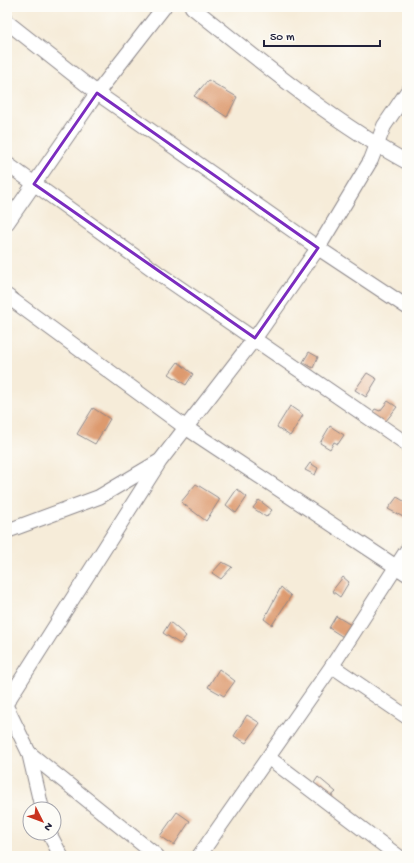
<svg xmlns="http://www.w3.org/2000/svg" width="414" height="863" font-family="'Gochi Hand',sans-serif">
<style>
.building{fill:#dd9a6e}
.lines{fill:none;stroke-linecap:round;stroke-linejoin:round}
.street-casing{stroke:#8c878a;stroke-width:16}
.street{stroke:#fff;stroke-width:14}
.marked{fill:none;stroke:#7b2cbf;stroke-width:3;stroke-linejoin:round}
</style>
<rect width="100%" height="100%" fill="#fdfcf7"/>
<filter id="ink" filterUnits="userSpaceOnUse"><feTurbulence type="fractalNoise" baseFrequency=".025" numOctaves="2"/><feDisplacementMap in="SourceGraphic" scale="8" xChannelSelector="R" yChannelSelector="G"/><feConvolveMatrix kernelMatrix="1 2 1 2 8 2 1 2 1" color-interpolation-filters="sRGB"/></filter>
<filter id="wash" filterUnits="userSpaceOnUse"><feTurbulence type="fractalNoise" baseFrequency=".012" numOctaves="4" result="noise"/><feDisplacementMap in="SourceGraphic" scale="16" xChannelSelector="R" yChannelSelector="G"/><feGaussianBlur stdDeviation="0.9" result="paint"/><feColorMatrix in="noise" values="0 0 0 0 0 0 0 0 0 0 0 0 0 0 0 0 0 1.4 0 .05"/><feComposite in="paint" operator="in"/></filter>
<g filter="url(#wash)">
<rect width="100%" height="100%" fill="#f6ecd9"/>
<g id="blocks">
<!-- building -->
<g class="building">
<path d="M208 80 237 97 227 117 194 96Z"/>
<path d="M309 352 318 357 313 368 303 362Z"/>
<path d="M178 362 193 374 186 385 169 374Z"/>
<path d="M367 373 377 379 366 397 355 390Z"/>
<path d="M388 401 397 407 382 426 369 417 375 409 380 411Z"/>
<path d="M290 406 303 415 290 436 277 427Z"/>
<path d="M93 408 110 419 95 444 77 434Z"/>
<path d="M330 426 344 435 338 444 334 442 330 449 320 443Z"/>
<path d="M310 463 318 468 315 475 305 470Z"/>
<path d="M196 484 220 499 206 521 181 502Z"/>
<path d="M237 489 247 497 236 513 226 505Z"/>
<path d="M397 497 407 503V516L405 518 388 509Z"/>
<path d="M259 500 272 510 266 517 253 508Z"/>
<path d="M222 562 232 567 221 579 212 573Z"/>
<path d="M343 577 349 582 340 597 332 591Z"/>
<path d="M281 587 291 596 272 625 264 619Z"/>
<path d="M336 616 356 628 348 640 329 628Z"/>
<path d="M170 622 186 636 180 644 163 633Z"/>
<path d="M219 669 235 681 224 696 208 687Z"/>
<path d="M247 715 260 723 246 743 234 736Z"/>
<path d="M318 777 336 792 326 801 310 789Z"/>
<path d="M177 812 190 821 174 845 160 836Z"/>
</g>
</g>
</g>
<g filter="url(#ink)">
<use href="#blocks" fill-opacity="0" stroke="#8c878a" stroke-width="1"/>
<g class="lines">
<!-- street casing -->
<g class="street-casing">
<g id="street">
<path d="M192 7C261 62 330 120 407 162"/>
<path d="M7 22 97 93 318 248 407 307"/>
<path d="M7 164 158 273 407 444"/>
<path d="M7 223 97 93 164 7"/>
<path d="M7 296 185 427 407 574"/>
<path d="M7 531 99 497 158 462"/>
<path d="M332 666 407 717"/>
<path d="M7 702 160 461 255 338 318 248 371 160 384 126 407 92"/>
<path d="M7 708 29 753 42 809"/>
<path d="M29 753 157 856"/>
<path d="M269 758 398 856"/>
<path d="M49 833 61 856"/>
<path d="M199 856 332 666 407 550"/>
</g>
</g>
<!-- street -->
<use href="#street" class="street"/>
</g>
</g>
<!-- marked area -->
<path class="marked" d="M97 93 318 248 255 338 34 184Z"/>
<!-- margin -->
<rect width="414" height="863" fill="none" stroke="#fdfcf7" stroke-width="24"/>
<!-- north arrow -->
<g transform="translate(42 821) rotate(132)"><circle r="19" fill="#fdfcf7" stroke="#a5a5ac"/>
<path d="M0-3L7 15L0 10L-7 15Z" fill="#c8321e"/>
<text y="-6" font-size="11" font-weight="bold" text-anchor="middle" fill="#22223b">N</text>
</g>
<!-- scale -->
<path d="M264 40v6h116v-6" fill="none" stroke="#22223b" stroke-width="2"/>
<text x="270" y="40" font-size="12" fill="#22223b" stroke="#fdfcf7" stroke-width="3" paint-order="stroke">50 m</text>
</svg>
